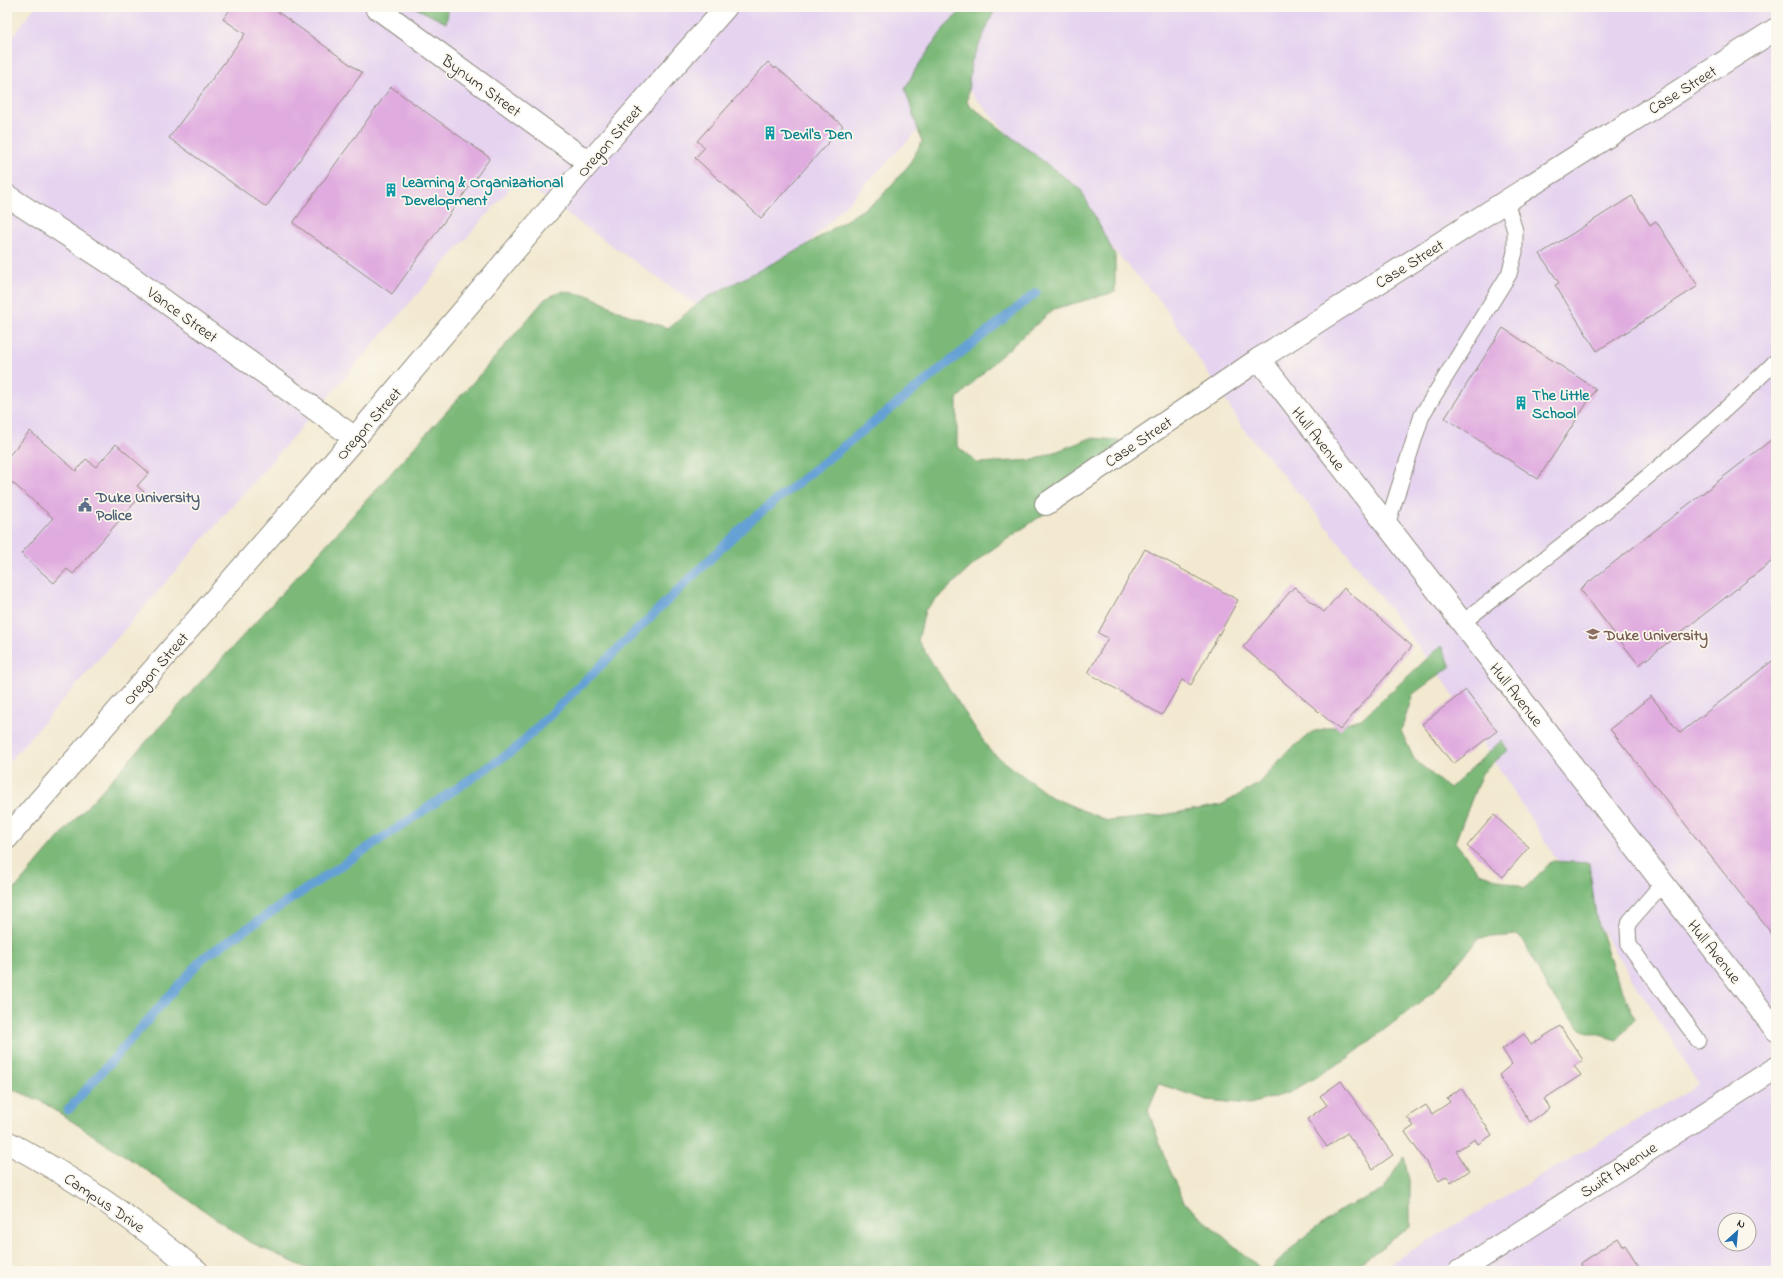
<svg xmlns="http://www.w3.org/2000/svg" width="1783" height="1278" font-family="'Indie Flower',sans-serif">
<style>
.built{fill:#e5d3f0;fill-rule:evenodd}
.forest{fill:#7cb979;stroke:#547252}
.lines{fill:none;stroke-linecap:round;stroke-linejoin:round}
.stream{stroke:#66a1d6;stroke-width:9}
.building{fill:#e0acdf}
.lane-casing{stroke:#8e8a7e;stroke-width:17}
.street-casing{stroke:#8e8a7e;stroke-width:24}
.secondary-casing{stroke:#8e8a7e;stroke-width:24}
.lane{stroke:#fff;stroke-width:15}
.street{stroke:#fff;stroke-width:22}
.secondary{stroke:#fff;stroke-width:22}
.labels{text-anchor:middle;stroke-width:3.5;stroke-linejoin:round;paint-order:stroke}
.street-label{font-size:16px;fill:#2b2b2b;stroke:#fbf7ec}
.culture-label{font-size:16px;font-weight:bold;fill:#0d838f;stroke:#fbf7ec;text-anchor:start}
.service-label{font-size:16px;font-weight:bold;fill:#4e5e75;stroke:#fbf7ec;text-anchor:start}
.education-label{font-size:16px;font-weight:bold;fill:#785e54;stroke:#fbf7ec;text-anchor:start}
</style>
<rect width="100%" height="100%" fill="#fbf7ec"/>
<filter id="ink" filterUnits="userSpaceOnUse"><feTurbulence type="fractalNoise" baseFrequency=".025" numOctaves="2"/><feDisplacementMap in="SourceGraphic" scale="8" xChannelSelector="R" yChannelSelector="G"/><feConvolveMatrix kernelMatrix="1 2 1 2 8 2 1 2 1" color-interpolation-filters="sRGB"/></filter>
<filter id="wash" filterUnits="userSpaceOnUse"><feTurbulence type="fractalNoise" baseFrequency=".012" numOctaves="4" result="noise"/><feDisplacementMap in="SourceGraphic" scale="16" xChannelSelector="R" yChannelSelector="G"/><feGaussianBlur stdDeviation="0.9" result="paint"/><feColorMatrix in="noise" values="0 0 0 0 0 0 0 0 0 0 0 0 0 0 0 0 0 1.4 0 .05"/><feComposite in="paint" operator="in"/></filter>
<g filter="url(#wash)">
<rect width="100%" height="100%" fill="#f2e9d0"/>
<!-- built -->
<path class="built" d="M35 7H1776V1271H1376L1699 1084 1442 678 1320 518 1246 432 1162 303 963 84 727 327 518 179 7 764V44ZM1725 1220H1749V1244H1725Z"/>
<!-- forest -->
<g class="forest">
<path d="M414 7H449L446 23Z"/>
<path d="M966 7H995V9L971 63 967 103 1081 190 1115 255V292L1054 309 996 360 957 399V446L977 463 1034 460 1091 438 1119 440 1120 462 984 555 925 610 918 641 990 751 1051 797 1108 821 1158 816 1221 805 1260 783 1284 755 1312 732 1361 719 1441 646 1451 666 1413 694 1401 731 1414 759 1449 789 1501 741 1508 750 1482 773 1455 842 1479 873 1525 888 1552 861 1589 863 1596 916 1613 969 1635 1019 1617 1040 1582 1030 1548 990 1525 943 1517 935 1479 938 1434 991 1348 1058 1289 1093 1250 1104 1207 1100 1159 1084 1148 1110 1166 1161 1184 1202 1258 1267 1265 1271H312L248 1241 136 1163 41 1101 7 1087V898L61 835 335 535 484 370 545 299 562 291 590 296 623 313 668 328 704 299 802 248 878 200 908 166 922 142 905 89 915 70 947 24Z"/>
<path d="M1404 1156 1410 1185V1227L1349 1271H1269L1300 1240 1337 1212 1383 1190Z"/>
</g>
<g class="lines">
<!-- stream -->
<path class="stream" d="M68 1110 203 958 514 750 745 525 1036 293"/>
</g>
<g id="blocks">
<!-- building -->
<g class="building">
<path d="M232 7H271L362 73 266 207 169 138 245 34 223 19Z"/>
<path d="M768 62 775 69 776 67 843 126 761 218 695 158 705 147 697 141Z"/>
<path d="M391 87 490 158 392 294 293 223Z"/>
<path d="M1632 196 1650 225 1656 221 1698 286 1597 351 1555 285 1559 283 1540 254Z"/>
<path d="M1503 328 1596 389 1538 479 1445 418Z"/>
<path d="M30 431 76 471 86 459 96 467 116 444 149 473 137 486 144 492 73 574 67 569 54 583 21 554 53 518 7 478V458Z"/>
<path d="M1776 436V558L1639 665 1580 589Z"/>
<path d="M1145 549 1238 600 1191 685 1182 680 1162 715 1088 673 1108 638 1098 633Z"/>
<path d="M1294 587 1324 612 1344 588 1412 646 1340 730 1243 647Z"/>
<path d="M1776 658V781L1774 782 1776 784V939L1610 729 1651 696 1680 733Z"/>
<path d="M1466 690 1497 731 1453 764 1422 724Z"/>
<path d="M1494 815 1529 847 1503 877 1467 846Z"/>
<path d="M1560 1026 1583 1060 1574 1066 1581 1075 1544 1099 1550 1108 1530 1122 1499 1075 1512 1064 1502 1049 1524 1034 1531 1045Z"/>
<path d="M1341 1081 1393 1155 1373 1169 1347 1133 1327 1147 1307 1119 1327 1105 1320 1096Z"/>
<path d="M1461 1088 1492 1135 1478 1144 1475 1139 1456 1151 1469 1171 1451 1183 1447 1176 1439 1181 1405 1132 1414 1126 1407 1117 1426 1105 1432 1114 1450 1102 1447 1098Z"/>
<path d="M1618 1238 1623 1246 1625 1245 1642 1271H1585L1580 1263Z"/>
</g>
</g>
</g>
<g filter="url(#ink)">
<use href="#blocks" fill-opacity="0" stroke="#8e8a7e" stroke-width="1"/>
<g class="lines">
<!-- lane casing -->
<g class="lane-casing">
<g id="lane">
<path d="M1387 525 1422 415 1509 274 1515 252V231L1506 201"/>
<path d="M1462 623C1569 539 1679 458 1776 361"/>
<path d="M1663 883 1630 921 1628 929 1629 945 1698 1040"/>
</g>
</g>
<!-- street casing -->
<g class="street-casing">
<g id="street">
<path d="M376 7 589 163"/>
<path d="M7 196 124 272 355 438"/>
<path d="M1259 359 1776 1030"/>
<path d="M1046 504 1259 359 1776 29"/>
<path d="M7 838 355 438 589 163 726 7"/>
<path d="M7 1142C75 1178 138 1222 197 1271"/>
</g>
</g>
<!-- secondary casing -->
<g class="secondary-casing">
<path id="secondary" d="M1460 1271 1776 1068"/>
</g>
<!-- lane -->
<use href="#lane" class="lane"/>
<!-- street -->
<use href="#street" class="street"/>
<!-- secondary -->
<use href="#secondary" class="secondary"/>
</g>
</g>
<!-- icons -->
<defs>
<g id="building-bare" transform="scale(1.08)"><path d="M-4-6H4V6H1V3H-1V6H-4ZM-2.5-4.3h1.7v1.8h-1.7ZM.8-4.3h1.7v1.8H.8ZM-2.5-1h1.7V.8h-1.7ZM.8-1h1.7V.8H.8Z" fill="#0f9aa8" stroke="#fbf7ec" stroke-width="2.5" paint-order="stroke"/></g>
<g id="civic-bare" transform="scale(1.08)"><path d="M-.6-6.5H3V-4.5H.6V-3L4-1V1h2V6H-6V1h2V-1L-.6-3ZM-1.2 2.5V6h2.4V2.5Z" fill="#5c6f8a" stroke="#fbf7ec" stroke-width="2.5" paint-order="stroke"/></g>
<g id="university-bare" transform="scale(1.08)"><path d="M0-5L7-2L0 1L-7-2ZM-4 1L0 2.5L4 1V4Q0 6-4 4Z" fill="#8d6e63" stroke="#fbf7ec" stroke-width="2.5" paint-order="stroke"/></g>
</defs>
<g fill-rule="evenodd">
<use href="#building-bare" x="770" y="133"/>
<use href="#building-bare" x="391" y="190"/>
<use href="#building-bare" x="1521" y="403"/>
<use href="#civic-bare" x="85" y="505"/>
<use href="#university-bare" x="1593" y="634"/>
</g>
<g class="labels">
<!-- street labels -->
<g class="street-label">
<text transform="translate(482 85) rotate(36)" y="6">Bynum Street</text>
<text transform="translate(1682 89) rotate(-32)" y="6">Case Street</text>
<text transform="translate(609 140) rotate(-49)" y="6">Oregon Street</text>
<text transform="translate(1409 263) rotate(-32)" y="6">Case Street</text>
<text transform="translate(183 314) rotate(36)" y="6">Vance Street</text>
<text transform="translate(368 423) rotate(-49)" y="6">Oregon Street</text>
<text transform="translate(1319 438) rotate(52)" y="6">Hull Avenue</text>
<text transform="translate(1138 441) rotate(-34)" y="6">Case Street</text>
<text transform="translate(155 668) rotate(-49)" y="6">Oregon Street</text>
<text transform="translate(1517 694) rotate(52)" y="6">Hull Avenue</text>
<text transform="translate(1715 951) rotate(52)" y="6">Hull Avenue</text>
<text transform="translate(1618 1169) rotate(-33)" y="6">Swift Avenue</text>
<text transform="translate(105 1202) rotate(34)" y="6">Campus Drive</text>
</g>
<!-- culture labels -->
<g class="culture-label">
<text x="781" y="139">Devil's Den</text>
<text x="402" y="187">Learning &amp; Organizational<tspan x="402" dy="18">Development</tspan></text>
<text x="1532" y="400">The Little<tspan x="1532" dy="18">School</tspan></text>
</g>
<!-- service labels -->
<g class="service-label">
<text x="96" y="502">Duke University<tspan x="96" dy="18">Police</tspan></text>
</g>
<!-- education labels -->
<g class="education-label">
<text x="1604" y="640">Duke University</text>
</g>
</g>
<!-- margin -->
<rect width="1783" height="1278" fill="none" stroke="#fbf7ec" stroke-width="24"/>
<!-- north arrow -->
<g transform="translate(1737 1232) rotate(27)"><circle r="19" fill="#fbf7ec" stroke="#a8a59f"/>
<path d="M0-3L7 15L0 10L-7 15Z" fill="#1f6fb2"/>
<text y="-6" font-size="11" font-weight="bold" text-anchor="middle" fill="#2b2b2b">N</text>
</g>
</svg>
